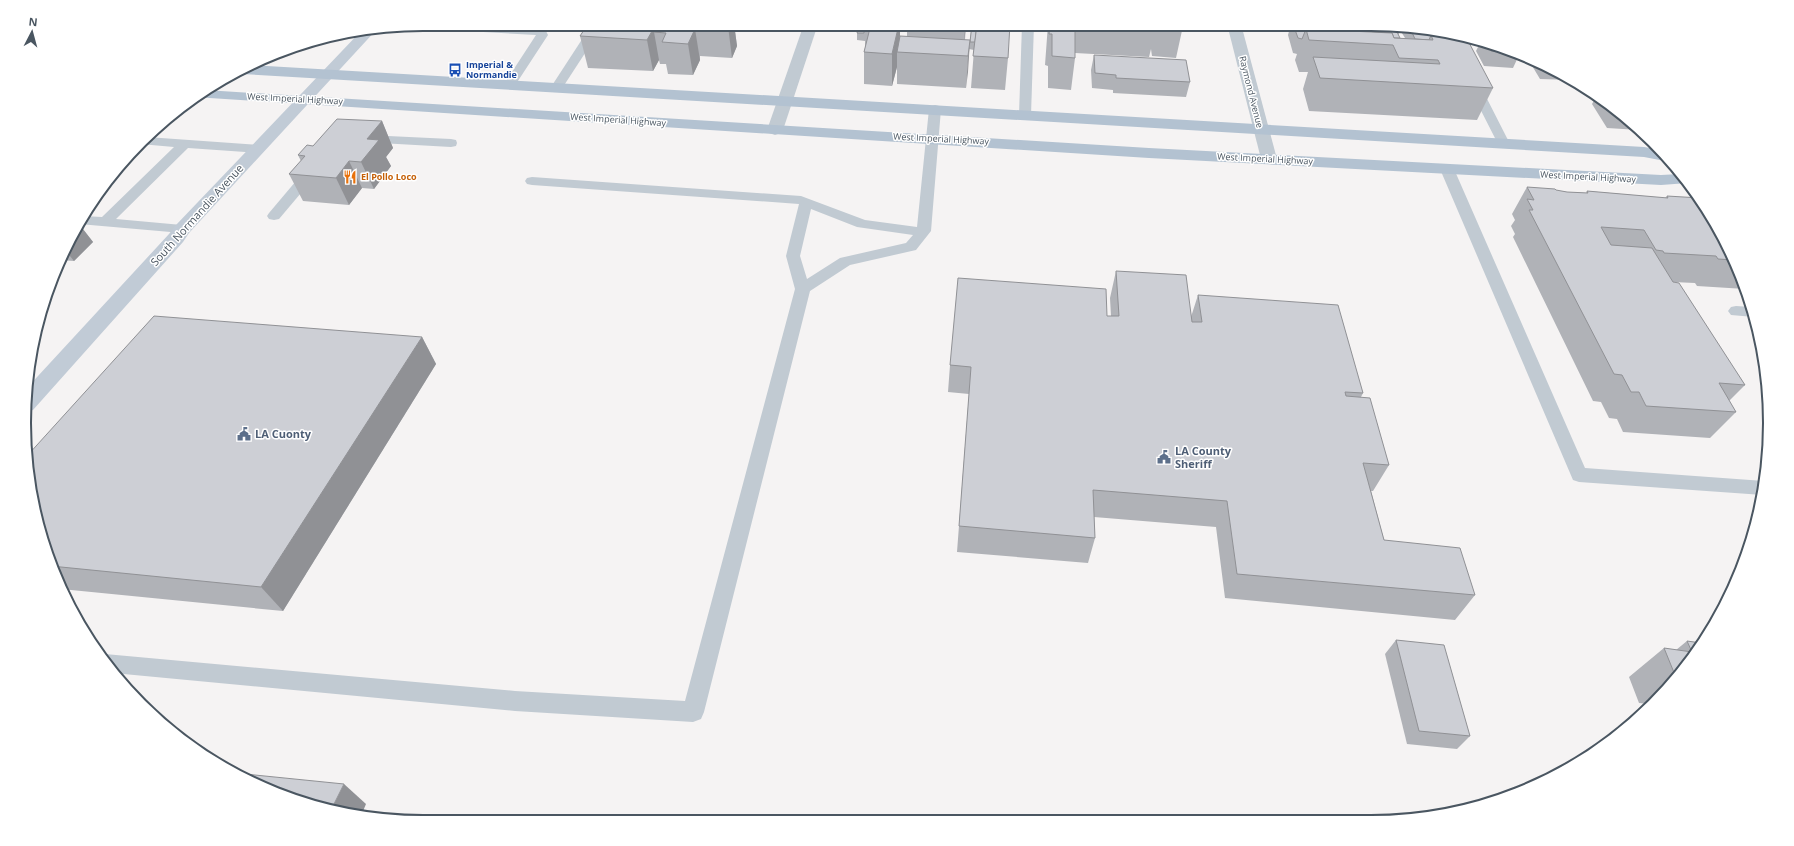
<svg xmlns="http://www.w3.org/2000/svg" width="1794" height="846" font-family="'Open Sans',sans-serif">
<style>
.lines{fill:none;stroke-linecap:round;stroke-linejoin:round}
.lane{fill:#c1cad2;fill-rule:evenodd}
.street{fill:#c1cad2;fill-rule:evenodd}
.secondary{fill:#c1cbd6;fill-rule:evenodd}
.primary{fill:#b3c2d1;fill-rule:evenodd}
.wall{fill:#b0b2b7;fill-rule:evenodd}
.shaded-wall{fill:#909195}
.building{fill:#cdcfd5;stroke:#909195}
.labels{text-anchor:middle;stroke-width:3;stroke-linejoin:round;paint-order:stroke}
.far-transit-label{font-size:9px;font-weight:bold;fill:#164399;stroke:#fff;text-anchor:start}
.far-street-label{font-size:9px;fill:#4a5661;stroke:#fff}
.far-food-label{font-size:9px;font-weight:bold;fill:#c56008;stroke:#fff;text-anchor:start}
.street-label{font-size:11px;fill:#4a5661;stroke:#fff}
.service-label{font-size:11px;font-weight:bold;fill:#4e5e75;stroke:#fff;text-anchor:start}
.rim{fill:none;stroke:#4a5661;stroke-width:2}
</style>
<rect width="100%" height="100%" fill="#f5f3f3"/>
<g class="lines">
<!-- lane -->
<g class="lane">
<path d="M423 24 537 28 546 31 548 35 514 87H506L504 84 536 35 412 28 407 26Z"/>
<path d="M592 24H604L561 90H553L551 87Z"/>
<path d="M1022 24H1034L1031 115 1029 118H1021L1019 115Z"/>
<path d="M1441 31 1452 33 1465 57 1463 59H1455Z"/>
<path d="M1474 81 1478 82 1480 85 1510 144 1509 147H1499L1498 144 1468 85 1470 82Z"/>
<path d="M935 105 939 106 941 109 931 231 916 250 850 265 810 291 704 712 701 719 693 722 515 711 113 673 100 656 105 654 515 691 685 701 795 289 786 256 799 204 532 185 527 184 525 181 527 178 532 177 801 196 865 220 917 227 929 109 931 106ZM811 209 857 227 913 235 906 243 840 258 807 279 800 256Z"/>
<path d="M367 135 451 139 456 140 457 143 456 146 451 147 362 142 361 139 362 136Z"/>
<path d="M147 137 258 145 263 146 264 149 263 152 258 153 188 148 116 219 182 225 187 226 189 229 187 232 182 233 79 224 83 216 102 217 174 147 140 144Z"/>
<path d="M1447 165 1452 166 1454 169 1585 468 1764 481 1763 495 1579 482 1573 480 1440 169 1442 166Z"/>
<path d="M312 167 317 168 319 171 317 174 279 219 274 220 269 219 267 216 269 213 307 168Z"/>
<path d="M1736 306 1751 307 1754 317 1731 315 1728 311 1731 307Z"/>
</g>
<!-- street -->
<g class="street">
<path d="M804 24H818L783 130 781 133 775 135 769 133 767 130Z"/>
<path d="M1227 24H1241L1277 159 1275 163 1269 164 1263 163 1261 159Z"/>
</g>
<!-- secondary -->
<path class="secondary" d="M378 28 189 233 183 242 33 410 25 412 26 389 169 234 176 225 362 30Z"/>
<!-- primary -->
<g class="primary">
<path d="M251 65 1644 147 1661 150 1669 160 1665 161 1644 157 242 74 236 72Z"/>
<path d="M205 90 1149 148 1661 175 1680 174 1688 183 1661 185 1149 158 194 97Z"/>
</g>
</g>
<!-- wall -->
<g class="wall">
<path d="M588 24H752L749 31H735L737 46 732 58 700 56V60L693 75 668 74 666 64H660L659 60 653 71 588 68 580 36Z"/>
<path d="M860 24 900 26V36L907 37V26L966 24 965 40H970L972 24 1008 58 1005 90 971 88 974 50 969 49 966 88 897 84V67L892 86 864 84V52L865 48V41L857 40V33Z"/>
<path d="M1046 24H1183V26L1176 58 1152 56 1151 49 1149 57 1075 53V58L1071 90 1048 88V66L1045 65 1048 24Z"/>
<path d="M1291 24H1371L1443 31 1445 36 1493 88 1477 120 1309 111 1303 89 1308 72H1299L1295 60 1297 54 1293 53 1288 35ZM1348 30 1359 31 1358 32 1348 31ZM1400 30 1405 38 1404 39 1400 38 1398 36Z"/>
<path d="M1481 41 1520 53 1513 68 1484 66 1476 51Z"/>
<path d="M1094 55 1190 82 1186 97 1113 93V90L1092 88 1091 70Z"/>
<path d="M1533 59 1572 80 1540 79 1531 64Z"/>
<path d="M1597 95 1639 130 1607 128 1592 104Z"/>
<path d="M382 121 393 148 386 157 391 166 374 189 362 188 349 205 303 201 289 174 301 161 298 155 313 146Z"/>
<path d="M1527 187 1567 192 1586 193 1587 191 1665 198 1667 196 1703 202 1740 271 1745 289 1697 286 1695 283 1673 282 1745 385 1729 401 1736 412 1710 438 1623 432 1617 419 1609 418 1601 402 1593 401 1513 237 1515 234 1511 226 1515 220 1512 214Z"/>
<path d="M79 224 93 242 74 261 60 260Z"/>
<path d="M1116 271 1191 317 1198 295 1363 393 1361 397 1389 465 1373 491H1371L1384 540 1475 595 1455 620 1225 598 1216 527 1094 517 1095 538 1088 563 957 552 969 394 948 392 950 365 1107 316H1111L1110 298Z"/>
<path d="M422 337 436 364 283 611 61 589 45 551Z"/>
<path d="M1396 640 1470 736 1457 749 1407 744 1385 654Z"/>
<path d="M1687 641 1701 643 1688 666 1649 705 1648 704 1639 703 1629 677 1664 648 1676 650Z"/>
</g>
<!-- shaded-wall -->
<g class="shaded-wall">
<path d="M656 24H658L659 33 654 32 659 60 653 71 647 40Z"/>
<path d="M729 24H734L737 46 732 58 728 26Z"/>
<path d="M748 24H752L749 31Z"/>
<path d="M899 24H900V52H897V67L892 86V54Z"/>
<path d="M966 24 965 35 964 43 965 29Z"/>
<path d="M695 29 700 60 693 75 688 44Z"/>
<path d="M970 40 968 72 966 88 968 56Z"/>
<path d="M382 121 393 148 386 157 391 166 374 189 361 162 367 139Z"/>
<path d="M349 161 362 188 349 205 336 178Z"/>
<path d="M79 224 93 242 74 261 65 250Z"/>
<path d="M422 337 436 364 283 611 261 587Z"/>
<path d="M344 784 366 804 361 816 345 814 331 810Z"/>
</g>
<!-- building -->
<g class="building">
<path d="M588 24H656L647 40 580 36Z"/>
<path d="M684 24H729L728 26Z"/>
<path d="M860 24H865L864 28V33H857Z"/>
<path d="M865 24H899L892 54 864 52 870 28H864Z"/>
<path d="M907 24H966L965 29 907 26Z"/>
<path d="M972 24H977L975 42H970Z"/>
<path d="M977 24H1010L1008 58 973 56Z"/>
<path d="M1050 24H1075V58L1052 56V34H1049Z"/>
<path d="M1130 24H1155L1156 25Z"/>
<path d="M1158 24H1183V26L1158 25Z"/>
<path d="M1293 24H1346L1348 31 1306 29 1302 39 1298 38Z"/>
<path d="M1361 24 1394 26 1400 38H1394L1392 33 1364 32Z"/>
<path d="M1394 26 1399 27 1401 30H1396Z"/>
<path d="M657 27 695 29 688 44 662 42 666 33 654 32Z"/>
<path d="M1410 28 1443 31 1445 36 1431 35 1429 40 1415 39Z"/>
<path d="M1306 29 1392 33 1394 38 1433 40 1431 35 1466 37 1493 88 1320 78 1313 57 1440 64 1438 60 1399 58 1393 45 1309 40Z"/>
<path d="M900 36 970 40 968 56 897 52Z"/>
<path d="M1487 43 1518 53 1491 51Z"/>
<path d="M1094 55 1186 60 1190 82 1116 78V75L1095 73Z"/>
<path d="M337 119 382 121 367 139 379 140 361 162 349 161 336 178 289 174 305 156 298 155 307 145 313 146Z"/>
<path d="M1527 187 1555 189 1556 190 1567 192 1588 193 1587 191 1668 198 1667 196 1700 198 1703 202 1734 260 1718 259 1716 256 1664 253 1663 251 1656 250 1644 230 1601 227 1611 245 1652 248 1673 282 1679 283 1745 385 1719 383 1736 412 1646 406 1639 392H1631L1622 375 1614 374 1529 210H1533L1527 199 1534 200Z"/>
<path d="M1116 271 1186 275 1192 322H1202L1198 295 1338 305 1363 393 1345 392 1346 396 1370 398 1389 465 1363 463 1384 540 1460 548 1475 595 1237 574 1227 501 1093 490 1095 538 959 526 971 367 950 365 958 278 1106 289 1107 316H1119Z"/>
<path d="M154 316 422 337 261 587 51 566 45 551 27 475V456Z"/>
<path d="M1396 640 1444 645 1470 736 1419 731Z"/>
<path d="M1687 641 1701 643 1688 666 1678 675H1675L1664 648 1692 652Z"/>
<path d="M235 773 344 784 331 810 270 792Z"/>
</g>
<!-- icons -->
<defs>
<g id="bus-bare" transform="scale(1.08)"><path d="M-5-6H5V4H4V6H2V4H-2V6H-4V4H-5ZM-3.5-4V0h7V-4ZM-3.5 1.2v1.5H-2V1.2ZM2 1.2v1.5H3.5V1.2Z" fill="#1a4fb4" stroke="#fff" stroke-width="2.5" paint-order="stroke"/></g>
<g id="restaurant-bare" transform="scale(1.08)"><path d="M-5-6h1v4h1v-4h1v4h1v-4h1v5L-1.5 .5V6h-2V.5L-5-1ZM5-6V6H3V1.5H1.5Q1.5-4 5-6Z" fill="#e8710a" stroke="#fff" stroke-width="2.5" paint-order="stroke"/></g>
<g id="civic-bare" transform="scale(1.08)"><path d="M-.6-6.5H3V-4.5H.6V-3L4-1V1h2V6H-6V1h2V-1L-.6-3ZM-1.2 2.5V6h2.4V2.5Z" fill="#5c6f8a" stroke="#fff" stroke-width="2.5" paint-order="stroke"/></g>
</defs>
<g fill-rule="evenodd">
<use href="#bus-bare" x="455" y="70"/>
<use href="#restaurant-bare" x="350" y="177"/>
<use href="#civic-bare" x="244" y="434"/>
<use href="#civic-bare" x="1164" y="457"/>
</g>
<g class="labels">
<!-- far-transit labels -->
<g class="far-transit-label">
<text x="466" y="68">Imperial &amp;<tspan x="466" dy="10">Normandie</tspan></text>
</g>
<!-- far-street labels -->
<g class="far-street-label">
<text transform="translate(1251 92) rotate(76)" y="3">Raymond Avenue</text>
<text transform="translate(295 99) rotate(3)" y="3">West Imperial Highway</text>
<text transform="translate(618 120) rotate(4)" y="3">West Imperial Highway</text>
<text transform="translate(941 139) rotate(3)" y="3">West Imperial Highway</text>
<text transform="translate(1265 159) rotate(3)" y="3">West Imperial Highway</text>
<text transform="translate(1588 177) rotate(3)" y="3">West Imperial Highway</text>
</g>
<!-- far-food labels -->
<g class="far-food-label">
<text x="361" y="180">El Pollo Loco</text>
</g>
<!-- street labels -->
<g class="street-label">
<text transform="translate(197 215) rotate(-48)" y="4">South Normandie Avenue</text>
</g>
<!-- service labels -->
<g class="service-label">
<text x="255" y="438">LA Cuonty</text>
<text x="1175" y="455">LA County<tspan x="1175" dy="13">Sheriff</tspan></text>
</g>
</g>
<!-- crop -->
<path d="M0 0H1794V846H0ZM423 31H1371A392 392 0 0 1 1763 423V423A392 392 0 0 1 1371 815H423A392 392 0 0 1 31 423V423A392 392 0 0 1 423 31Z" fill="#fff" fill-rule="evenodd"/>
<path class="rim" d="M423 31H1371A392 392 0 0 1 1763 423V423A392 392 0 0 1 1371 815H423A392 392 0 0 1 31 423V423A392 392 0 0 1 423 31Z"/>
<!-- north arrow -->
<g transform="translate(32 32) rotate(6)" stroke="#ffffff" stroke-width="3" paint-order="stroke">
<path d="M0-3L7 15L0 10L-7 15Z" fill="#4a5661"/>
<text y="-6" font-size="11" font-weight="bold" text-anchor="middle" fill="#4a5661">N</text>
</g>
</svg>
